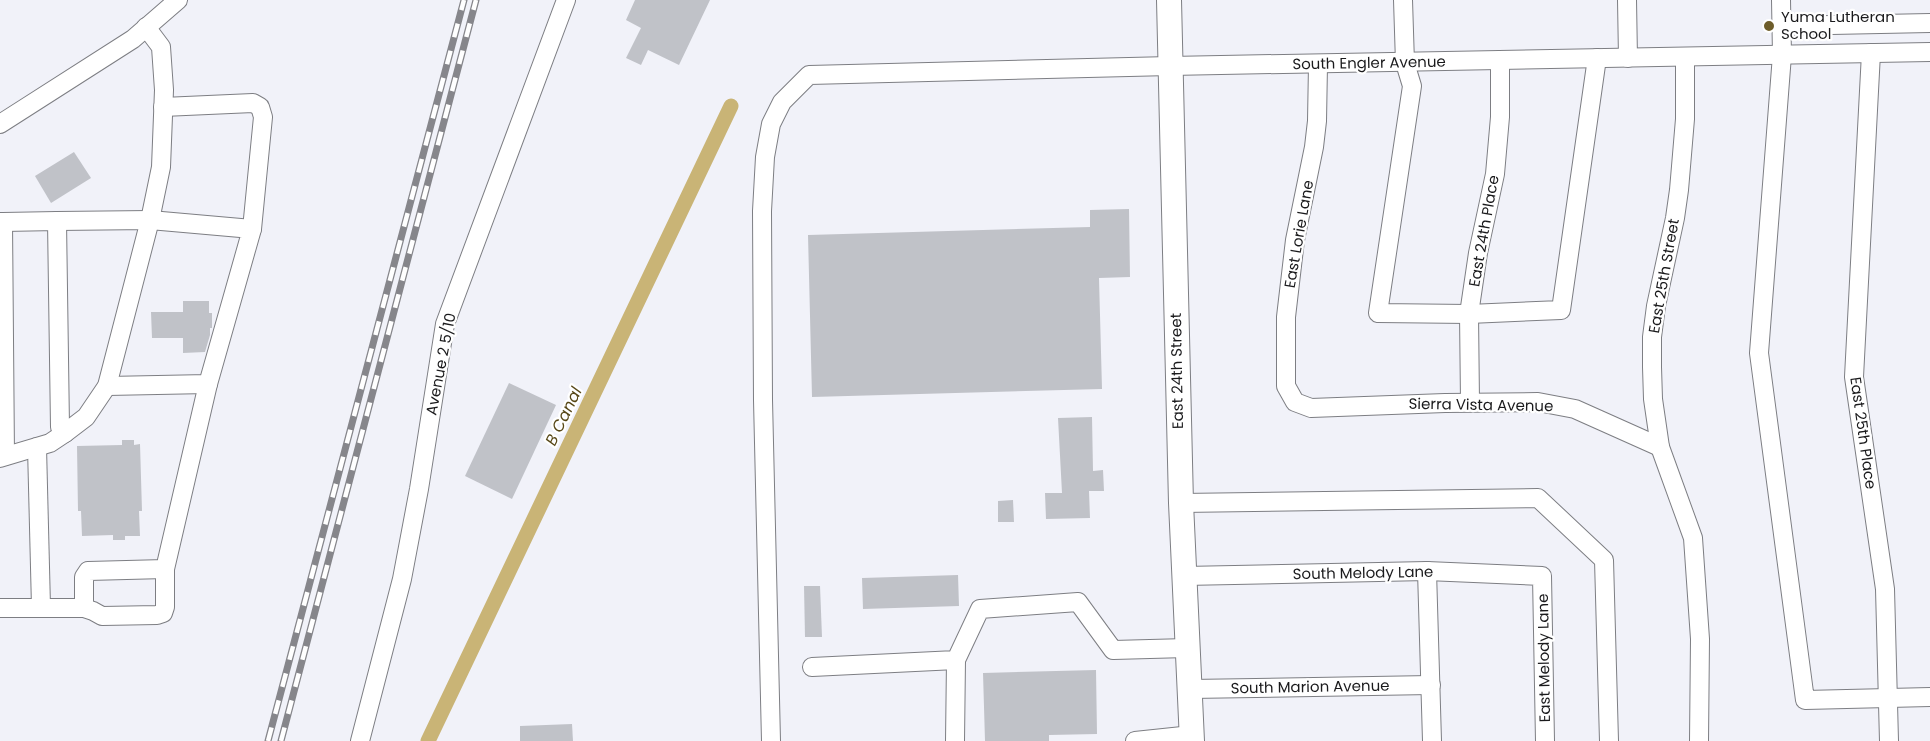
<svg xmlns="http://www.w3.org/2000/svg" width="1930" height="741" font-family="Poppins,sans-serif">
<style>
.lines{fill:none;stroke-linecap:round;stroke-linejoin:round}
.canal{stroke:#c9b476;stroke-width:15}
.building{fill:#c0c2c8}
.minor-casing{stroke:#7d7e83;stroke-width:20}
.major-casing{stroke:#7d7e83;stroke-width:26}
.minor{stroke:#fff;stroke-width:18}
.major{stroke:#fff;stroke-width:24}
.rail-casing{stroke:#86868b;stroke-width:7}
.rail{stroke:#fff;stroke-width:4.5;stroke-dasharray:14;stroke-linecap:butt}
.poi-dot{fill:#6e5d2b;stroke:#fff;stroke-width:2}
.labels{text-anchor:middle;stroke-width:4.5;stroke-linejoin:round;paint-order:stroke}
.poi-label{font-size:15px;fill:#1a1a1c;stroke:#fff;text-anchor:start}
.street-label{font-size:15px;fill:#1a1a1c;stroke:#fff}
.water-label{font-size:16px;font-style:italic;fill:#574717;stroke:#fff}
</style>
<rect width="100%" height="100%" fill="#f1f2f9"/>
<g class="lines">
<!-- canal -->
<path class="canal" d="M428 741 731 106"/>
</g>
<!-- building -->
<g class="building">
<path d="M635 0H710L679 65 648 50 641 65 626 58 641 28 626 20Z"/>
<path d="M74 152 91 178 51 203 35 176Z"/>
<path d="M1129 209 1130 277 1099 278 1102 389 812 397 808 235 1090 227V210Z"/>
<path d="M183 301H209V313H212V328H210V335L205 352 183 353V338H152L151 312H183Z"/>
<path d="M509 383 556 405 512 499 465 476Z"/>
<path d="M1092 417 1093 471 1103 470 1104 491H1089L1090 518 1046 519 1045 493H1062L1058 418Z"/>
<path d="M122 440H134V445L140 444 142 511H139L140 536H125V540H113V535L82 536 81 511H78L77 446 122 445Z"/>
<path d="M1013 500 1014 522H998V501Z"/>
<path d="M958 575 959 606 863 609 862 578Z"/>
<path d="M804 586H820L822 637H805Z"/>
<path d="M1096 670 1097 734 1049 735V741H985L983 673Z"/>
<path d="M572 724 573 741H520V726Z"/>
</g>
<g class="lines">
<!-- minor casing -->
<g class="minor-casing">
<g id="minor">
<path d="M1403 0 1405 63 1412 86 1378 313 1469 314 1561 310 1597 58"/>
<path d="M1627 0 1628 58"/>
<path d="M1781 0 1782 55 1759 353 1805 700 1930 697"/>
<path d="M1782 26 1930 23"/>
<path d="M1871 53 1854 377 1885 589 1889 741"/>
<path d="M1685 57V119L1679 190 1675 218 1656 306 1652 337V367L1653 399 1660 447 1693 538 1700 639 1699 741"/>
<path d="M1318 65 1317 121 1314 147 1295 240 1286 317V386L1295 402 1311 408 1445 403 1538 402 1575 409 1660 447"/>
<path d="M163 107 253 103 260 107 263 117 252 229"/>
<path d="M0 124 133 39 178 0"/>
<path d="M57 221 150 220 252 229 208 384 107 386"/>
<path d="M0 222H3L5 456"/>
<path d="M3 222 57 221 60 427 65 433"/>
<path d="M1470 402 1469 314 1478 253 1495 174 1500 117V60"/>
<path d="M37 447 41 607"/>
<path d="M0 458 50 443 65 433 86 417 107 386 150 220 161 167 164 90 161 47 146 27"/>
<path d="M1181 503 1538 498 1604 560 1609 741"/>
<path d="M1427 571 1432 741"/>
<path d="M1184 576 1427 571 1542 576 1545 741"/>
<path d="M0 608H84L93 611 102 616 157 615 163 613 165 607V569"/>
<path d="M84 608V577L88 571 165 569 208 384"/>
<path d="M812 667 956 660 980 609 1078 602 1113 650 1187 648"/>
<path d="M1190 689 1431 685"/>
<path d="M360 741 402 579 419 489 445 324 566 0"/>
<path d="M771 741 763 400 762 211 765 157 771 124 782 102 809 75 1170 66 1930 52"/>
<path d="M955 741 956 660"/>
<path d="M1135 741 1192 735"/>
</g>
</g>
<!-- major casing -->
<g class="major-casing">
<path id="major" d="M1169 0 1181 503 1192 741"/>
</g>
<!-- minor -->
<use href="#minor" class="minor"/>
<!-- major -->
<use href="#major" class="major"/>
<!-- rail casing -->
<g class="rail-casing">
<g id="rail">
<path d="M268 741 464 0"/>
<path d="M281 741 476 0"/>
</g>
</g>
<!-- rail -->
<use href="#rail" class="rail"/>
</g>
<!-- markers -->
<circle class="poi-dot" cx="1769" cy="26" r="6"/>
<g class="labels">
<!-- poi labels -->
<g class="poi-label">
<text x="1781" y="22">Yuma Lutheran<tspan x="1781" dy="17">School</tspan></text>
</g>
<!-- street labels -->
<g class="street-label">
<text transform="translate(1369 63) rotate(-1)" y="5">South Engler Avenue</text>
<text transform="translate(1484 231) rotate(-80)" y="5">East 24th Place</text>
<text transform="translate(1299 234) rotate(-80)" y="5">East Lorie Lane</text>
<text transform="translate(1664 276) rotate(-80)" y="5">East 25th Street</text>
<text transform="translate(441 364) rotate(-79)" y="5">Avenue 2 5/10</text>
<text transform="translate(1177 371) rotate(-91)" y="5">East 24th Street</text>
<text transform="translate(1481 405) rotate(1)" y="5">Sierra Vista Avenue</text>
<text transform="translate(1863 433) rotate(82)" y="5">East 25th Place</text>
<text transform="translate(1363 573) rotate(-1)" y="5">South Melody Lane</text>
<text transform="translate(1544 658) rotate(-91)" y="5">East Melody Lane</text>
<text transform="translate(1310 687) rotate(-1)" y="5">South Marion Avenue</text>
</g>
<!-- water labels -->
<g class="water-label">
<text transform="translate(563 416) rotate(-64)" y="6">B Canal</text>
</g>
</g>
</svg>
